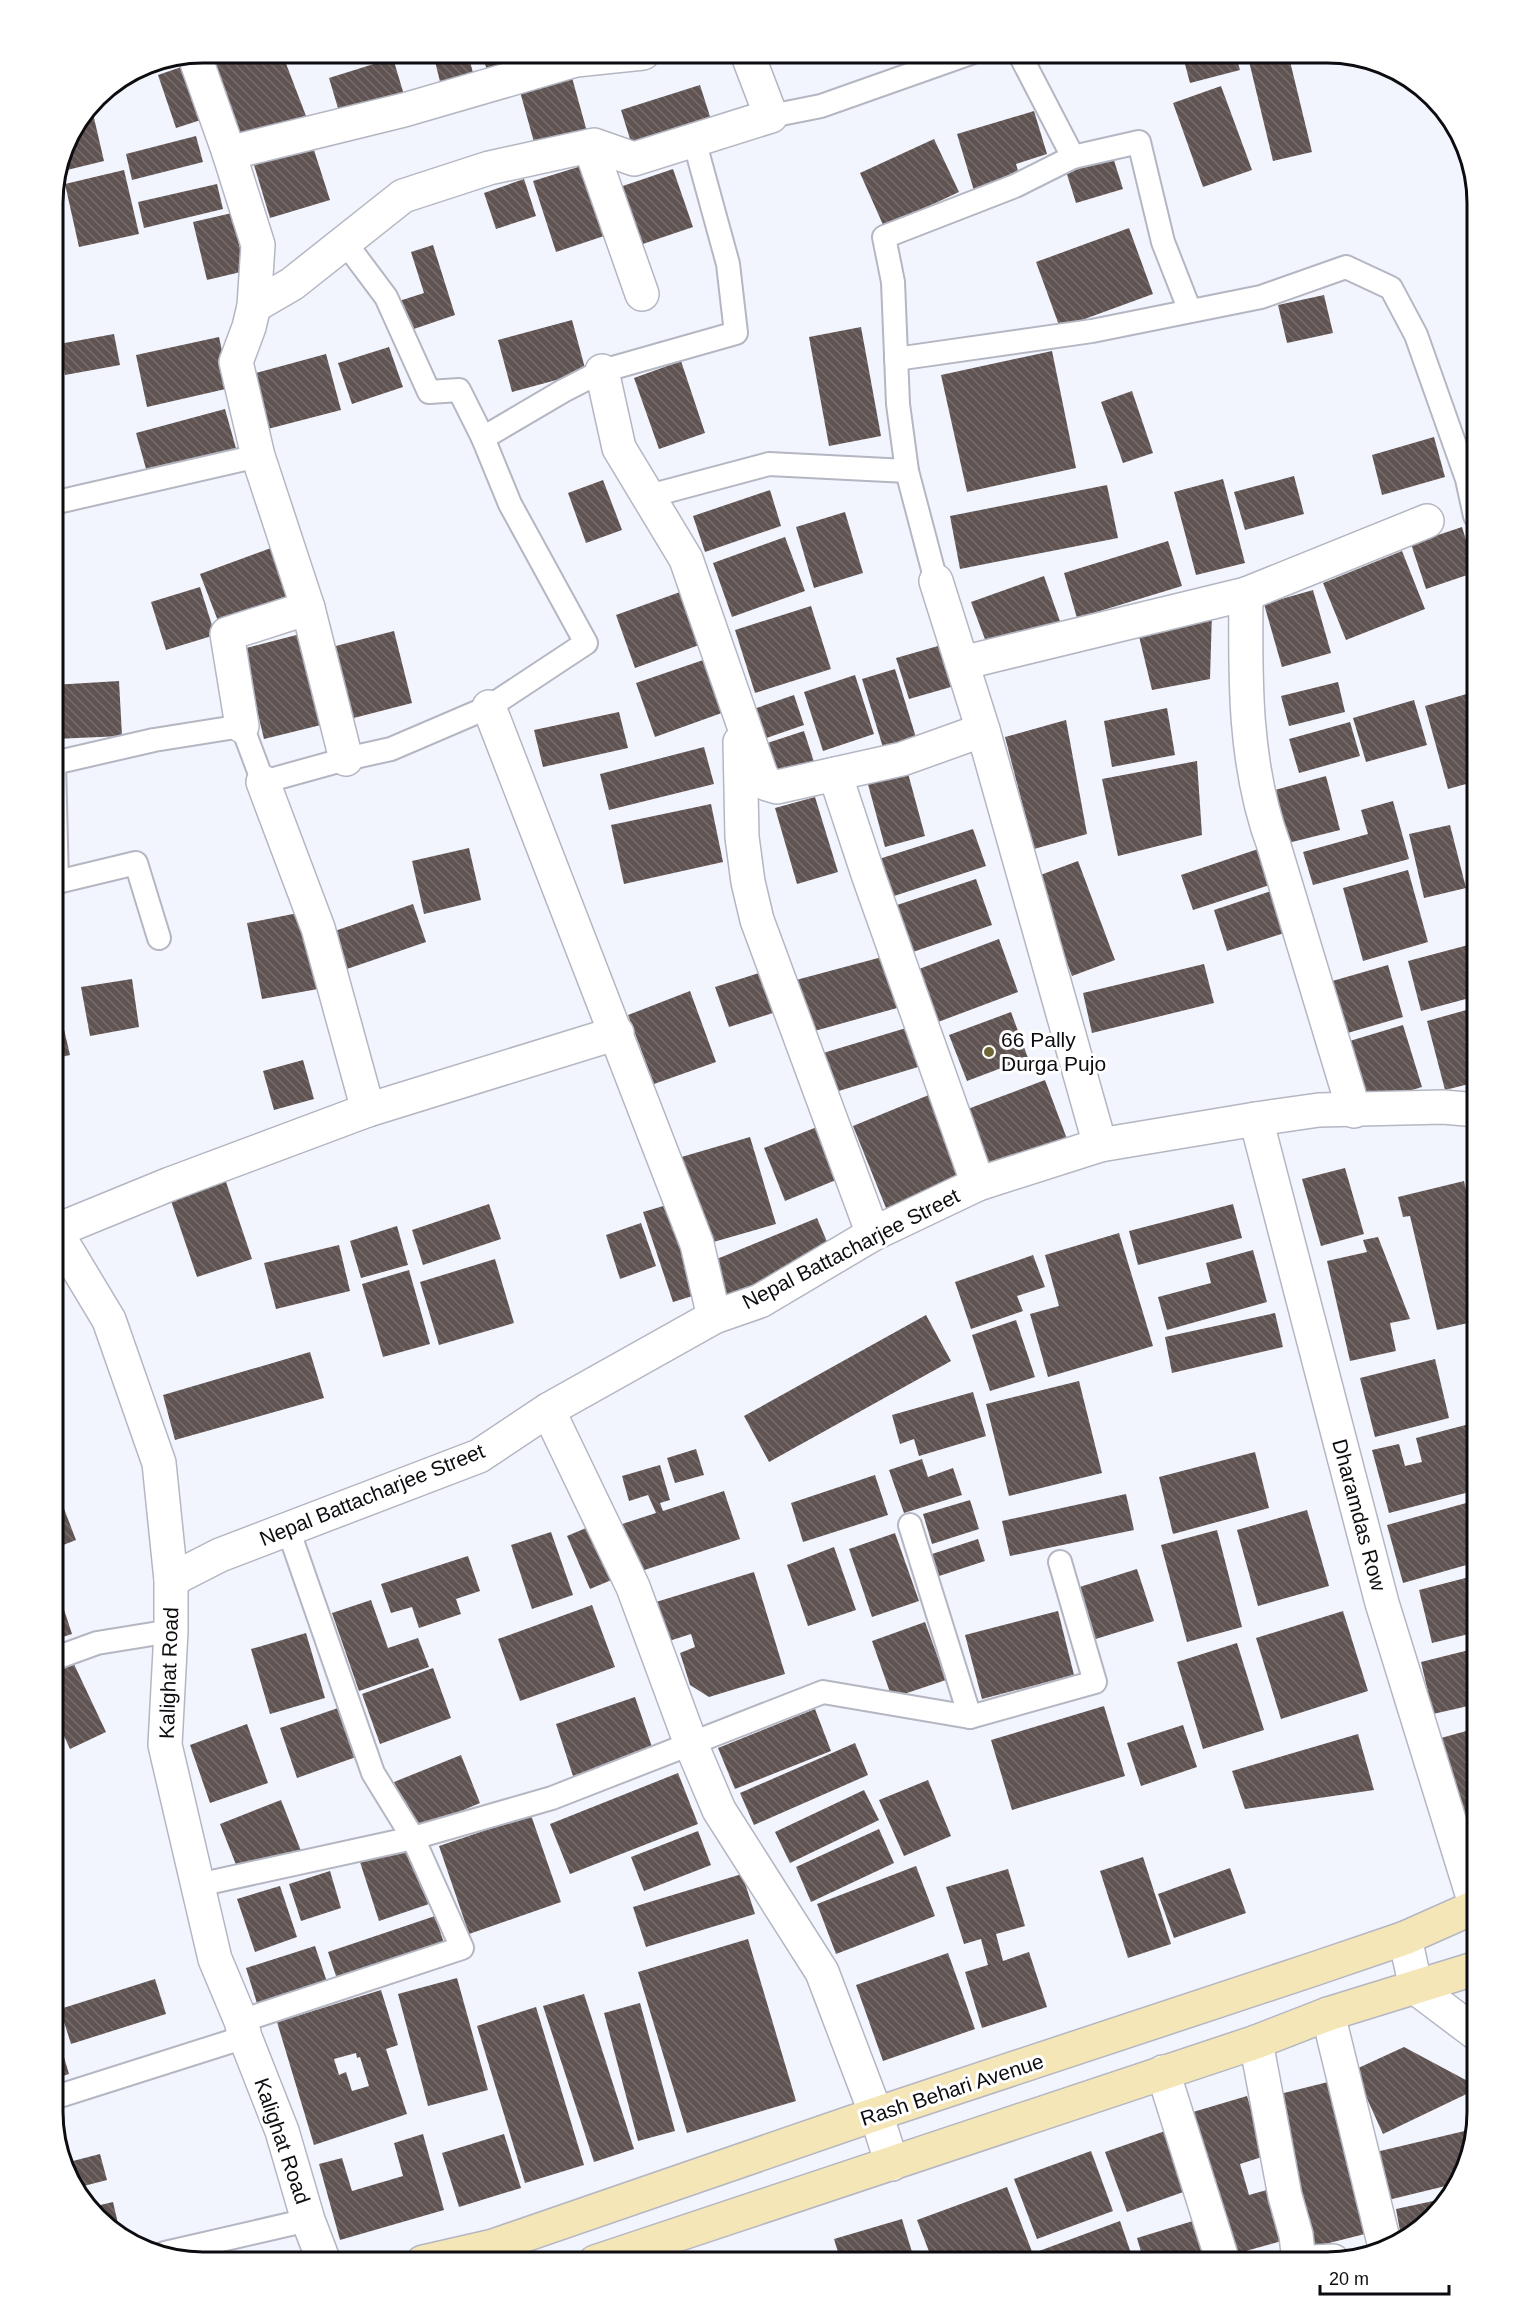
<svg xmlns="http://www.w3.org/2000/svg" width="1530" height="2315" font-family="Helvetica,sans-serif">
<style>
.building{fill:url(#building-back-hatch);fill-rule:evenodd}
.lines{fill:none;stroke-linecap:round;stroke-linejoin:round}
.service-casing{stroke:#b4b6c2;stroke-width:26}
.minor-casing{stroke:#b4b6c2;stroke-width:36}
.secondary-casing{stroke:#b4b6c2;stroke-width:36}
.service{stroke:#fff;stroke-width:22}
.minor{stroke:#fff;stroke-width:33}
.secondary{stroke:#f4e6b6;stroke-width:33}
.poi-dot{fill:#6e6734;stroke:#fff;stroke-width:2}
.labels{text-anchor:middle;stroke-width:6;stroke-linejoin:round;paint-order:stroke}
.poi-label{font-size:21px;fill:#0d0d11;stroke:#fff;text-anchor:start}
.street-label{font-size:21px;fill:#0d0d11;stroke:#fff}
.rim{fill:none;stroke:#0d0d11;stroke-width:3}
</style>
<defs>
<pattern id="building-back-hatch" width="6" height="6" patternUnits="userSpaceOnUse" patternTransform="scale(1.5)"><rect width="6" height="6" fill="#605453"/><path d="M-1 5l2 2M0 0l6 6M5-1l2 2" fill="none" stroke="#766c6c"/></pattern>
</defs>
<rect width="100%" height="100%" fill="#f3f5fe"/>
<!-- building -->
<g class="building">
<path d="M208 53H282L306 116 240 141Z"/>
<path d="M433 53H468L475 81 442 90Z"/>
<path d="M481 53H558L490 78Z"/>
<path d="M1182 53H1235L1240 70 1190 83Z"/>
<path d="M1247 53H1288L1312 152 1273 161Z"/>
<path d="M393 58 407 105 343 125 329 78Z"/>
<path d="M193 63 210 117 176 128 158 75Z"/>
<path d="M571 74 589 139 537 153 519 88Z"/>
<path d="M700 85 713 126 634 152 621 110Z"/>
<path d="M1221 86 1252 170 1203 187 1173 103Z"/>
<path d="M91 105 104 161 59 172 68 137Z"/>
<path d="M1034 111 1047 154 1016 164 1021 181 975 194 957 134Z"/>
<path d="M196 136 203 162 132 180 126 154Z"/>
<path d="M934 139 959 192 884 227 860 173Z"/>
<path d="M313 147 330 200 270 218 254 165Z"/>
<path d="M1112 154 1123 189 1076 203 1065 168Z"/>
<path d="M591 163 613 233 556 252 533 181Z"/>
<path d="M673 169 693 227 631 248 611 190Z"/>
<path d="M124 170 139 234 79 247 65 184Z"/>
<path d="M524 179 536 216 496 229 484 193Z"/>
<path d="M217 184 223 209 144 228 138 202Z"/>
<path d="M232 213 245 271 207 280 193 222Z"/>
<path d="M1129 228 1153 294 1060 328 1036 262Z"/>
<path d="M433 245 455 315 405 332 396 302 424 293 411 252Z"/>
<path d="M1324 295 1333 333 1287 343 1278 305Z"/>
<path d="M572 320 586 372 512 392 498 340Z"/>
<path d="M861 327 881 436 829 446 809 337Z"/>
<path d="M114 334 120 365 65 375 59 344Z"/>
<path d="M219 337 230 388 147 407 136 355Z"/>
<path d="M389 347 403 387 352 404 338 363Z"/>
<path d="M1052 351 1076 468 967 492 941 375Z"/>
<path d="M326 354 341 410 260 431 245 376Z"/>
<path d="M681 361 705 433 659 449 634 378Z"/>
<path d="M1132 391 1153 453 1123 463 1101 402Z"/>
<path d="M225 409 237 452 148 476 136 433Z"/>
<path d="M1434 437 1445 477 1382 495 1372 455Z"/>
<path d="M1294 476 1304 514 1245 530 1234 492Z"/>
<path d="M1223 479 1245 563 1196 575 1174 492Z"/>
<path d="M603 480 622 530 586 543 568 493Z"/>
<path d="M1107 485 1118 538 960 569 950 516Z"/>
<path d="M770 490 781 526 705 552 693 516Z"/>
<path d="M845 512 863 573 814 588 796 527Z"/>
<path d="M1462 527 1476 572 1426 589 1411 544Z"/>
<path d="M785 537 805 591 732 617 713 563Z"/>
<path d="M1168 541 1182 586 1077 618 1064 573Z"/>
<path d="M271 548 287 596 218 621 200 574Z"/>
<path d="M1402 551 1425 609 1346 640 1323 583Z"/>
<path d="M1044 576 1061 624 989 650 971 602Z"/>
<path d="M200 587 215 635 166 650 151 602Z"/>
<path d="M1313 590 1331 653 1282 667 1264 604Z"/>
<path d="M683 591 702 644 635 668 616 615Z"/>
<path d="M811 606 831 669 755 693 735 630Z"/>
<path d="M1212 612 1210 679 1152 690 1137 628Z"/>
<path d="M394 631 412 703 346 720 328 648Z"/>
<path d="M308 632 329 723 264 739 242 649Z"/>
<path d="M945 644 958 685 909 699 896 658Z"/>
<path d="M712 657 730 710 655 737 636 683Z"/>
<path d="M895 669 918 744 885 754 862 679Z"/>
<path d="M855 675 874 734 823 751 804 692Z"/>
<path d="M119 681 122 736 55 739 53 685Z"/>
<path d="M1338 682 1345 712 1289 726 1281 696Z"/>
<path d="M1477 691V781L1448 789 1425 706Z"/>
<path d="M794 695 804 725 755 742 745 712Z"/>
<path d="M1414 700 1427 745 1366 762 1353 718Z"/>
<path d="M1167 708 1175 755 1112 767 1104 721Z"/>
<path d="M619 712 628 748 543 767 534 730Z"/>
<path d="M1066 720 1087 834 1034 849 1005 737Z"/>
<path d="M1350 722 1360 756 1299 773 1289 739Z"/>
<path d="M804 731 814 762 771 776 761 745Z"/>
<path d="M704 747 714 784 609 810 600 774Z"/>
<path d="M1197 761 1202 835 1118 856 1102 779Z"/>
<path d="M906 766 925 836 885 847 866 777Z"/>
<path d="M1326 776 1340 830 1288 843 1275 790Z"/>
<path d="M815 797 838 872 797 884 775 808Z"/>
<path d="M1393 801 1409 859 1313 885 1303 852 1368 834 1361 810Z"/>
<path d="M711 804 723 862 624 884 611 825Z"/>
<path d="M1477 804V846L1467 807Z"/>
<path d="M1450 825 1466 888 1424 898 1409 834Z"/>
<path d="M973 829 986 866 891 897 879 859Z"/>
<path d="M1264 847 1276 883 1193 910 1181 875Z"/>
<path d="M469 848 481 900 424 914 412 861Z"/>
<path d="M1078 861 1115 960 1072 976 1035 877Z"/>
<path d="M1408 870 1428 942 1363 961 1343 888Z"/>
<path d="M1477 877V897L1472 878Z"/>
<path d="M976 879 992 925 910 953 894 906Z"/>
<path d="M1280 888 1294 930 1227 951 1214 910Z"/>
<path d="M413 904 426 942 341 971 329 933Z"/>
<path d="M303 912 318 989 262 999 247 923Z"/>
<path d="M999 939 1018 992 938 1022 919 969Z"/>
<path d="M1472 944 1477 966V996L1421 1011 1408 961Z"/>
<path d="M882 957 897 1008 811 1032 796 980Z"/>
<path d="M1204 964 1214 1003 1092 1033 1083 993Z"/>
<path d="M1388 965 1403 1017 1344 1034 1329 982Z"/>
<path d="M759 973 773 1013 729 1027 715 987Z"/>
<path d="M132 979 139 1027 90 1036 81 987Z"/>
<path d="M690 991 716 1062 654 1084 628 1015Z"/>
<path d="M1477 1007V1082L1445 1090 1427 1021Z"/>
<path d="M59 1008 70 1055 53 1059V1010Z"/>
<path d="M1011 1012 1028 1058 967 1081 949 1035Z"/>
<path d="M916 1025 928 1064 832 1093 820 1054Z"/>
<path d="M1403 1025 1422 1087 1362 1105 1343 1043Z"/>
<path d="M303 1060 314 1099 274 1110 263 1071Z"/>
<path d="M1045 1080 1070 1147 990 1178 965 1110Z"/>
<path d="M936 1092 969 1175 886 1208 853 1126Z"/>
<path d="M827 1123 848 1175 785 1201 764 1148Z"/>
<path d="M750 1137 776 1224 703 1245 678 1158Z"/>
<path d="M1345 1168 1364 1234 1321 1246 1302 1179Z"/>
<path d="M224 1176 252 1259 197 1277 169 1195Z"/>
<path d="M1464 1181 1477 1242V1321L1437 1330 1410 1216 1403 1217 1398 1197Z"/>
<path d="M489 1204 501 1239 423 1265 412 1230Z"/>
<path d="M670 1204 699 1294 673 1302 643 1212Z"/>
<path d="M1233 1204 1242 1238 1138 1265 1129 1231Z"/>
<path d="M817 1218 833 1256 723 1301 707 1263Z"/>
<path d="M641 1223 656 1266 620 1279 606 1235Z"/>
<path d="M397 1226 408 1265 361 1278 350 1241Z"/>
<path d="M1119 1233 1153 1346 1048 1377 1030 1314 1059 1306 1045 1255Z"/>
<path d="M1378 1237 1410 1319 1390 1323 1396 1351 1350 1361 1327 1261 1367 1252 1363 1240Z"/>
<path d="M339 1245 350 1291 276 1309 264 1263Z"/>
<path d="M1253 1250 1267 1302 1167 1330 1158 1297 1211 1283 1206 1263Z"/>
<path d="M1033 1255 1045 1287 1017 1296 1023 1311 971 1329 955 1282Z"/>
<path d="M495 1259 514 1323 439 1345 420 1282Z"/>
<path d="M409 1270 430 1344 383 1357 362 1284Z"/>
<path d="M1275 1313 1283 1347 1172 1373 1165 1337Z"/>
<path d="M926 1315 951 1361 769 1462 744 1416Z"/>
<path d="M1016 1320 1035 1377 990 1391 972 1335Z"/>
<path d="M310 1352 324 1398 175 1440 163 1395Z"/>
<path d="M1435 1359 1449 1418 1375 1437 1360 1378Z"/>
<path d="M1079 1381 1102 1473 1009 1496 986 1404Z"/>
<path d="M973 1392 986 1436 919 1456 914 1439 900 1444 892 1415Z"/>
<path d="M1477 1422V1490L1389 1513 1372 1450 1399 1444 1405 1466 1422 1462 1416 1438Z"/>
<path d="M696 1449 704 1475 675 1483 667 1458Z"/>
<path d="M1255 1452 1269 1508 1173 1534 1159 1477Z"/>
<path d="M922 1459 928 1477 953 1468 962 1495 904 1513 889 1470Z"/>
<path d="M660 1465 670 1500 660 1503 663 1511 724 1491 740 1539 632 1574 616 1526 656 1513 648 1495 629 1501 622 1476Z"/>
<path d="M875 1475 888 1515 803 1542 791 1503Z"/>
<path d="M53 1480 76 1540 53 1549Z"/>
<path d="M1126 1494 1134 1530 1010 1556 1002 1521Z"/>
<path d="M970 1500 979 1529 932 1544 923 1514Z"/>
<path d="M1477 1500V1562L1403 1583 1387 1525Z"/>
<path d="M1307 1510 1329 1586 1258 1606 1237 1530Z"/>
<path d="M598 1523 621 1576 590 1589 567 1536Z"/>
<path d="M1217 1530 1242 1627 1187 1642 1161 1545Z"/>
<path d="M551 1532 573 1595 532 1609 511 1545Z"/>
<path d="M895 1533 919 1601 872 1617 849 1549Z"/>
<path d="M978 1539 985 1561 936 1577 929 1555Z"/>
<path d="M834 1547 856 1610 808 1626 787 1565Z"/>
<path d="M468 1556 480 1591 456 1599 461 1614 419 1628 412 1607 391 1613 381 1584Z"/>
<path d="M1137 1569 1154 1621 1086 1642 1070 1590Z"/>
<path d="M754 1572 785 1674 709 1697 690 1685 680 1653 695 1647 691 1634 669 1641 656 1602Z"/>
<path d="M1477 1575V1632L1432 1643 1419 1590Z"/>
<path d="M53 1576 72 1634 53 1640Z"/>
<path d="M371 1600 388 1648 418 1638 429 1667 359 1691 332 1613Z"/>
<path d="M592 1605 615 1667 520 1701 498 1639Z"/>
<path d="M1058 1611 1074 1675 982 1699 965 1635Z"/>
<path d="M1343 1611 1368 1691 1281 1719 1256 1638Z"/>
<path d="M925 1622 946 1680 892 1698 872 1641Z"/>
<path d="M306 1633 325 1698 270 1714 251 1649Z"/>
<path d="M1237 1643 1264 1730 1203 1749 1177 1662Z"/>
<path d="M1477 1648V1704L1433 1714 1421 1662Z"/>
<path d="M72 1660 106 1732 70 1749 53 1712V1669Z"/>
<path d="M433 1668 451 1718 380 1744 362 1694Z"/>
<path d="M635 1697 653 1750 573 1776 556 1724Z"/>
<path d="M1104 1706 1125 1776 1012 1810 991 1740Z"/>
<path d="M338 1708 356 1757 297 1778 280 1728Z"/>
<path d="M815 1709 831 1751 735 1789 718 1748Z"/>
<path d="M247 1724 268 1783 210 1803 190 1745Z"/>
<path d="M1183 1725 1197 1767 1141 1786 1127 1743Z"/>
<path d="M1477 1728V1840L1470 1842 1441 1738Z"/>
<path d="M53 1731 62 1747 53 1753Z"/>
<path d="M1358 1734 1374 1790 1245 1809 1232 1771Z"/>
<path d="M855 1743 868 1775 754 1825 740 1793Z"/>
<path d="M461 1755 480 1803 414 1831 394 1782Z"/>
<path d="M678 1773 698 1824 570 1874 550 1824Z"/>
<path d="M928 1780 951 1836 904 1856 879 1800Z"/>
<path d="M864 1790 879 1820 790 1863 775 1832Z"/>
<path d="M281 1800 303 1856 242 1880 220 1824Z"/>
<path d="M531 1815 561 1902 469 1934 439 1846Z"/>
<path d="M879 1829 894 1863 811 1902 796 1867Z"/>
<path d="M698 1831 711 1865 644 1891 631 1857Z"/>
<path d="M410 1847 429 1904 379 1921 360 1862Z"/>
<path d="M1143 1857 1171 1944 1128 1958 1100 1871Z"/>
<path d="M916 1866 935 1916 836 1954 817 1904Z"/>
<path d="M1230 1868 1246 1913 1174 1938 1158 1894Z"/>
<path d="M1008 1869 1025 1926 996 1934 1003 1961 1029 1952 1047 2007 982 2028 965 1972 988 1965 981 1939 964 1944 946 1887Z"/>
<path d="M330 1871 341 1908 301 1921 289 1884Z"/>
<path d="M742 1874 755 1914 646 1947 633 1907Z"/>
<path d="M280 1886 297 1937 255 1952 237 1899Z"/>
<path d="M435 1916 445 1946 338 1982 328 1952Z"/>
<path d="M748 1939 796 2101 687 2133 638 1972Z"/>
<path d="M315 1946 329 1988 259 2010 246 1968Z"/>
<path d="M948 1953 975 2029 883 2061 856 1985Z"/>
<path d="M457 1978 488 2090 428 2106 398 1994Z"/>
<path d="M155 1979 166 2014 71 2044 60 2009Z"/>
<path d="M381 1990 398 2045 386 2049 407 2114 314 2145 277 2022ZM356 2053 357 2058 360 2057 369 2086 352 2091 346 2072 339 2075 334 2059Z"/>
<path d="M584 1994 634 2149 594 2162 543 2006Z"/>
<path d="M640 2003 675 2131 638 2141 604 2013Z"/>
<path d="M536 2007 584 2165 525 2183 477 2026Z"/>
<path d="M53 2020 69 2074 53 2079Z"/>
<path d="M1404 2047 1477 2086V2089L1383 2134 1354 2070Z"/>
<path d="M1336 2080 1373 2232 1305 2249 1268 2097Z"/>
<path d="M1247 2096 1265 2156 1240 2164 1249 2195 1274 2188 1289 2239 1224 2257 1183 2115Z"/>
<path d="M1473 2129 1458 2183 1388 2200 1376 2152Z"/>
<path d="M1168 2130 1189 2190 1127 2212 1105 2152Z"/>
<path d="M423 2134 444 2210 340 2240 319 2164 342 2158 352 2191 403 2176 394 2143Z"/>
<path d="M504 2134 521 2188 459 2207 442 2153Z"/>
<path d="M1091 2151 1113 2211 1037 2239 1014 2179Z"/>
<path d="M100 2154 107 2180 76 2188 69 2162Z"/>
<path d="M1007 2187 1036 2262H933L917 2220Z"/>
<path d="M1447 2198 1402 2242 1396 2209Z"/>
<path d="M113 2202 120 2232 116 2233 92 2207Z"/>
<path d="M1206 2217 1220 2262H1144L1137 2238Z"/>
<path d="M902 2219 915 2262H841L834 2239Z"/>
<path d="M1120 2221 1134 2262H1044L1039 2251Z"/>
</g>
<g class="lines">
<!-- service casing -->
<g class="service-casing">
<g id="service">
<path d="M1019 53 1073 157 1139 142 1163 242 1190 311"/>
<path d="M771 116 821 106 971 53"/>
<path d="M896 359 1092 331 1261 297 1346 267 1391 288 1416 335 1467 479 1475 516H1477"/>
<path d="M483 438 563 391 602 371 736 333 728 264 694 140"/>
<path d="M649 496 769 464 907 471"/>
<path d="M53 503 258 456"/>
<path d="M936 581 907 471 898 404 893 282 884 237 1015 186 1073 157"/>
<path d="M53 883 136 863 159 938"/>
<path d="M57 883 54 763 154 740 242 726 263 782 346 759 391 749 489 707 586 643 510 504 483 438 459 390 429 392 386 297 344 241"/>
<path d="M910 1525 970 1717"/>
<path d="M53 1659 97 1643 171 1631"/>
<path d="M198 1885 413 1838 552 1798 823 1692 970 1717 1095 1682 1060 1562"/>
<path d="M241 2021 462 1948 413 1838 373 1773 288 1529"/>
<path d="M53 2098 245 2037"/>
<path d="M165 2253 308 2220"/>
</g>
</g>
<!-- minor casing -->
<g class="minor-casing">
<g id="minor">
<path d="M194 54 229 153 258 245 254 306"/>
<path d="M590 146 642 294"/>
<path d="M229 153 404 110 576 60 643 53"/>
<path d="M602 371 619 448 686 559 761 775 767 784 777 787 902 759 983 730"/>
<path d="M936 581 983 730 1100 1145"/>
<path d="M1246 594C1245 678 1244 766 1274 846L1354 1111"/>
<path d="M308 608 346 759"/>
<path d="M962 663 1246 594 1427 521"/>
<path d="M489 707 697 1244 714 1317"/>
<path d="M242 726 227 634 308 608 258 456 236 362 249 327 254 306 292 284 403 196 489 168 594 145 634 159 771 116 747 53"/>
<path d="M740 742 742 837 748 882 757 920 873 1234"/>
<path d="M835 774 869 877 978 1184"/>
<path d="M263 782 318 928 368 1110"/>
<path d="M1256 1119 1382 1603 1476 1907"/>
<path d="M53 1227 109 1320 159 1463 171 1580V1631L165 1745 215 1959 241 2021 245 2037 282 2131 308 2220 324 2262"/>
<path d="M55 1231 170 1184 368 1110 617 1033"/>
<path d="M548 1410 633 1587 691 1744 719 1810 822 1972 876 2114 892 2164"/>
<path d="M171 1580 220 1555 479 1456 548 1410 714 1317 760 1301 873 1234 978 1184 1100 1145 1256 1119 1319 1110 1443 1107 1477 1110"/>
<path d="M1405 1938 1416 1988 1477 2034"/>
<path d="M1328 2014 1385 2247"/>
<path d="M1256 2042 1285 2196 1296 2235 1299 2262"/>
<path d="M1163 2072 1223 2262"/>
<path d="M1311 2262 1333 2261"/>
</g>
</g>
<!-- secondary casing -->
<g class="secondary-casing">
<g id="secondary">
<path d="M423 2262 493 2246 876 2114 1311 1970 1405 1938 1477 1906"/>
<path d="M595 2262 1256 2042 1328 2014 1477 1968"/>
</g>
</g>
<!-- service -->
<use href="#service" class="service"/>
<!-- minor -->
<use href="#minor" class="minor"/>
<!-- secondary -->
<use href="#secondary" class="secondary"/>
</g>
<!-- markers -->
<circle class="poi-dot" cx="989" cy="1052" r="6"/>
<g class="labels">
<!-- poi labels -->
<g class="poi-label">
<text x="1001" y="1047">66 Pally<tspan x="1001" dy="24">Durga Pujo</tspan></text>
</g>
<!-- street labels -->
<g class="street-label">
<text transform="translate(851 1249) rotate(-27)" y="7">Nepal Battacharjee Street</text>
<text transform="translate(372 1495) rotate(-22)" y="7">Nepal Battacharjee Street</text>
<text transform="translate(1359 1515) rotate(75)" y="7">Dharamdas Row</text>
<text transform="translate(169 1673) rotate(-88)" y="7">Kalighat Road</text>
<text transform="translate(952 2090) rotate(-18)" y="7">Rash Behari Avenue</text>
<text transform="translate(282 2141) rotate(71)" y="7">Kalighat Road</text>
</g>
</g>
<!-- crop -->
<path d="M0 0H1530V2315H0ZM203 63H1327A140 140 0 0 1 1467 203V2112A140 140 0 0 1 1327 2252H203A140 140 0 0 1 63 2112V203A140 140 0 0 1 203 63Z" fill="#fff" fill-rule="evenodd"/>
<path class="rim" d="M203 63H1327A140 140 0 0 1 1467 203V2112A140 140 0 0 1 1327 2252H203A140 140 0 0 1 63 2112V203A140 140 0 0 1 203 63Z"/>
<!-- scale -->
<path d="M1320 2285v9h129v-9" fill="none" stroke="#0d0d11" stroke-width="3"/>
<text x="1329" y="2285" font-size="18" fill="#0d0d11" stroke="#ffffff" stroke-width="4.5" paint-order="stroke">20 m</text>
</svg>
